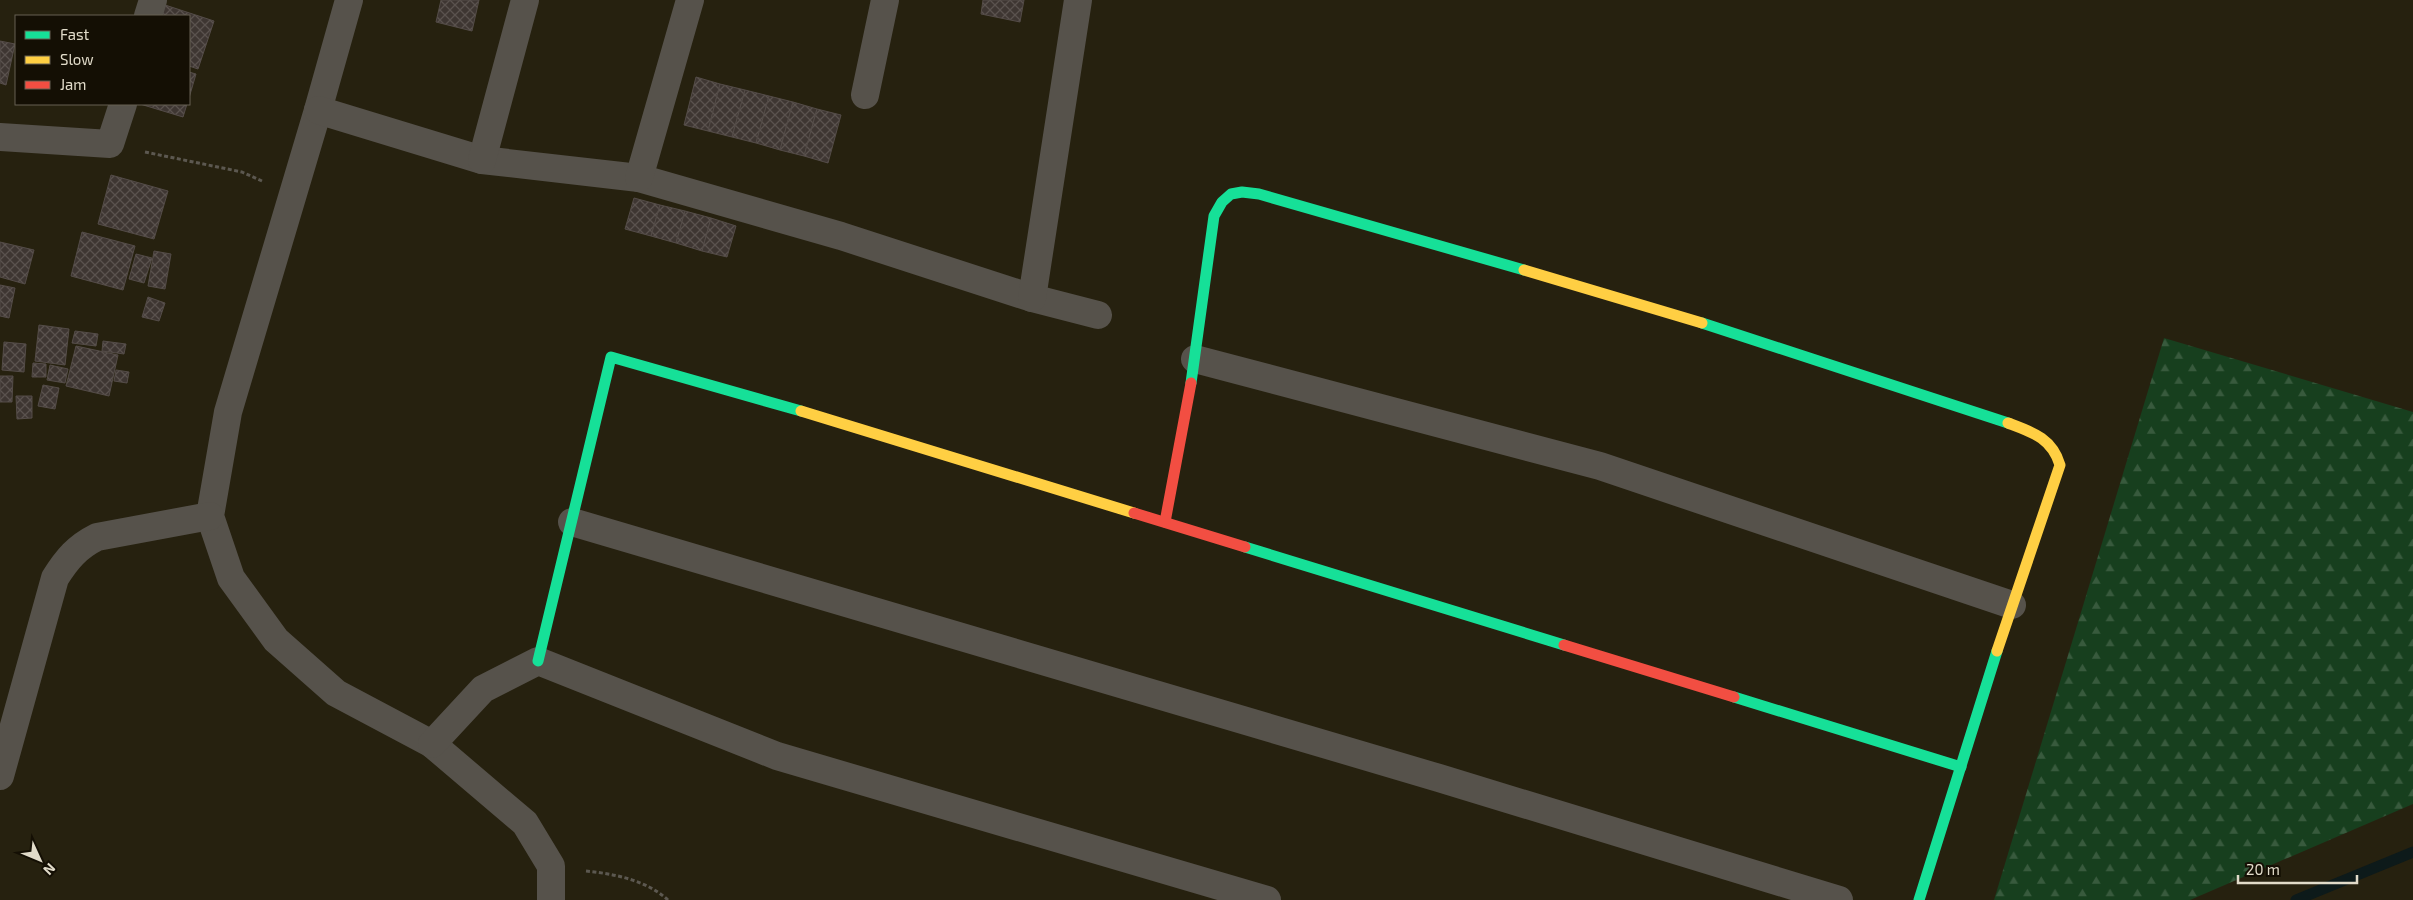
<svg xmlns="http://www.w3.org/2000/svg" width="2413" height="900" font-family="'Exo 2',sans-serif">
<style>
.forest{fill:url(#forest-firs)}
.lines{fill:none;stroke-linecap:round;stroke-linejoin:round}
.stream{stroke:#0d1a1a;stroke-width:11}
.building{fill:url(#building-cross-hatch);stroke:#544c48}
.path{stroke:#5c5850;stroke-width:3;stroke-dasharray:4 2.5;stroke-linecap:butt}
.street{stroke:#56524b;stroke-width:28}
.fast{stroke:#16e098;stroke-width:11}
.slow{stroke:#ffcf43;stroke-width:11}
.jam{stroke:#f24e42;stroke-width:11}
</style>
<defs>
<pattern id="forest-firs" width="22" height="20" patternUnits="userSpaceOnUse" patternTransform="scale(1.25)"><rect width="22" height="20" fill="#173f1e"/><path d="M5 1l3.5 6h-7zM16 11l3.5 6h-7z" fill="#385a3d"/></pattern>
<pattern id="building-cross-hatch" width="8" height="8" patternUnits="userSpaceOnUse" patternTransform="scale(1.25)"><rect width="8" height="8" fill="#3e3632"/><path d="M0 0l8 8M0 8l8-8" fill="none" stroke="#5a524e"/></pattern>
</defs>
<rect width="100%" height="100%" fill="#26210f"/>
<!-- forest -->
<path class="forest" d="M2164 338 2413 412V804L2190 900H1994Z"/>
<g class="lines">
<!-- stream -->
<path class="stream" d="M2296 900 2413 852"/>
</g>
<!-- building -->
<g class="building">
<path d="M441 0H479L472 31 436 22Z"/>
<path d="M983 0H1024L1020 22 981 14Z"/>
<path d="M159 3 214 21 198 69 189 66V16H155Z"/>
<path d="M0 41 15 44 6 85 0 83Z"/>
<path d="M189 72 196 74 189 98Z"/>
<path d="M696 77 720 84 708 131 684 125Z"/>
<path d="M720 84 745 90 732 137 708 131Z"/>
<path d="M745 90 769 96 756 143 732 137Z"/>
<path d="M769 96 793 102 780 150 756 143Z"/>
<path d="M793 102 817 109 804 156 780 150Z"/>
<path d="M140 104H187L183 117Z"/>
<path d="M817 109 841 115 828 163 804 156Z"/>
<path d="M111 175 168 191 154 239 98 224Z"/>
<path d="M634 198 660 205 651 236 625 229Z"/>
<path d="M660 205 685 211 676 243 651 236Z"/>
<path d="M685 211 711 218 702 251 676 243Z"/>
<path d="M711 218 736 226 727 257 702 251Z"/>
<path d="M82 232 135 246 123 290 71 276Z"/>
<path d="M0 242 34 250 25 284 0 277Z"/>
<path d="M154 251 171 254 165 289 148 286Z"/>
<path d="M136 254 152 258 144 283 129 279Z"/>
<path d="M0 285 15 288 9 318 0 316Z"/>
<path d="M148 297 165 303 159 321 142 317Z"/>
<path d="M39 325 69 329 65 365 35 361Z"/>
<path d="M75 331 98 334 96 346 72 343Z"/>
<path d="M103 341 126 344 124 354 102 351Z"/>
<path d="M4 342 26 344 24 372 2 370Z"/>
<path d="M76 346 118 355 109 396 66 386Z"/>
<path d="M33 363 46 364V377H32Z"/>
<path d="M50 365 68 369 65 383 47 380Z"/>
<path d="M116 370 129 372 127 383 114 381Z"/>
<path d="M0 376H13L12 402H0Z"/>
<path d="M43 385 59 388 55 409 38 406Z"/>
<path d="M16 396H32V418L17 419Z"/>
</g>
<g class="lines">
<!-- path -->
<g class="path">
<path d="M145 152 242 172 262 181"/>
<path d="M586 871C615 874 646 880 668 900"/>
</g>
<!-- street -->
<g class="street">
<path d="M349 0 318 110 228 412 210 516 231 578 276 640 336 693 432 744 525 823 551 866V900"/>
<path d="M148 16 153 0"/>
<path d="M865 95 885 0"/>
<path d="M318 110 482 160 639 178 841 236 1032 298 1098 315"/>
<path d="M0 137 110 144 123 104"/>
<path d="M482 160 525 0"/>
<path d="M639 178 690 0"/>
<path d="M1032 298 1078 0"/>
<path d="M1195 359 1600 466 2012 605"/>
<path d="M572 522 1439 778 1839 900"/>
<path d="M432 744 483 689 538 661 777 756 1267 900"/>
<path d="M0 776 55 578C67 559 77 547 97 537L210 516"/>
</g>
<!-- fast -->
<g class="fast">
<path d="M1702 323 2008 423"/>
<path d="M1191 383 1214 216 1222 202 1231 194 1242 192 1259 194 1524 270"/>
<path d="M1245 547 1564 645"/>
<path d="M538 661 611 357 801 411"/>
<path d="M1734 697 1961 767"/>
<path d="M1919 900 1997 651"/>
</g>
<!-- slow -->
<g class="slow">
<path d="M1524 270 1702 323"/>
<path d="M801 411 1134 513"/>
<path d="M1997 651 2060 465C2052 438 2032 432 2008 423"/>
</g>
<!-- jam -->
<g class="jam">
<path d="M1134 513 1245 547"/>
<path d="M1165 522 1191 383"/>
<path d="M1564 645 1734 697"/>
</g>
</g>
<!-- legend -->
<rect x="15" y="15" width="175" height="90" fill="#140f04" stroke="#666153"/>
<rect x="25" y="31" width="25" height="8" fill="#16e098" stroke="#666153"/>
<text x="60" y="40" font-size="15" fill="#e1dbc9">Fast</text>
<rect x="25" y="56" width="25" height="8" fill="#ffcf43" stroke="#666153"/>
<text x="60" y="65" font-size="15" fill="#e1dbc9">Slow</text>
<rect x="25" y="81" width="25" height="8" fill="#f24e42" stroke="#666153"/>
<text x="60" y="90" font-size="15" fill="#e1dbc9">Jam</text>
<!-- north arrow -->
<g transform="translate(40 860) rotate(134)" stroke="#140f04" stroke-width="4" paint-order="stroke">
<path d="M0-4L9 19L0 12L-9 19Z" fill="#e1dbc9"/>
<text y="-8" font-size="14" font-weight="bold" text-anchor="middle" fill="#e1dbc9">N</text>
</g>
<!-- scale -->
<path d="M2238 875v8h119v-8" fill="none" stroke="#e1dbc9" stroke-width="2.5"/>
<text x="2246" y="875" font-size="15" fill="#e1dbc9" stroke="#140f04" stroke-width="4" paint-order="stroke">20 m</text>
</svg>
